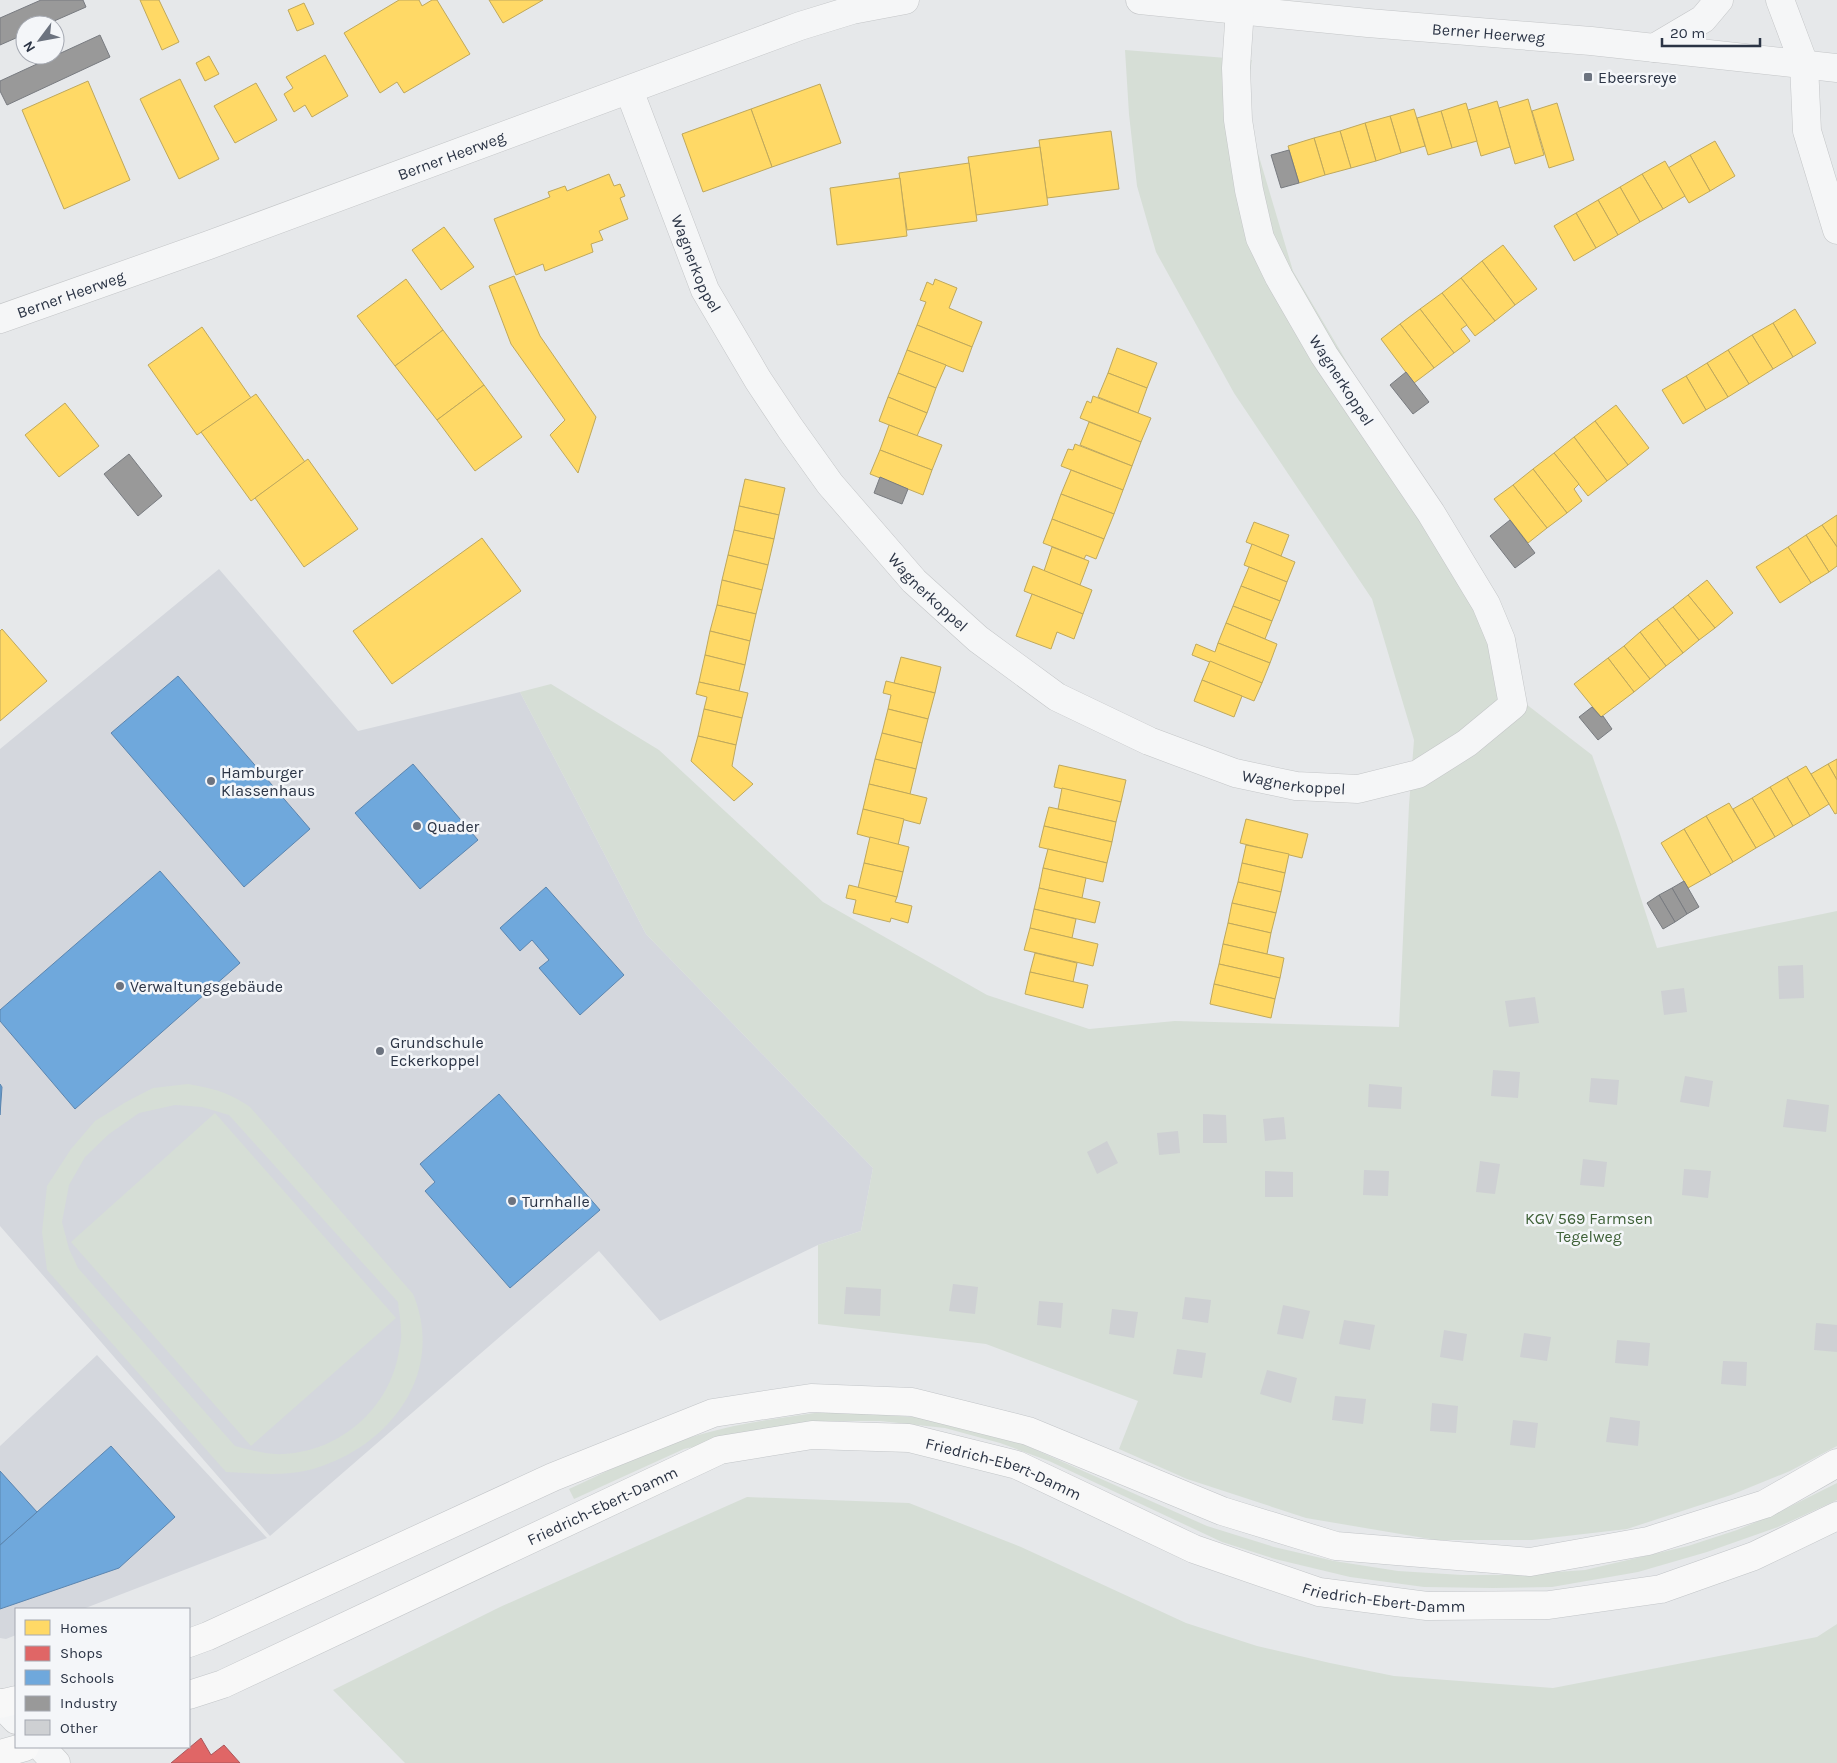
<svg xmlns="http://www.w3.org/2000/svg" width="1837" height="1763" font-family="Karla,sans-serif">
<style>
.built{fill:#d4d7dd}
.green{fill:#d6ded6;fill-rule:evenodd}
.homes{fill:#ffd966;stroke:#bfa85c}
.shops{fill:#e06666;stroke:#aa575c}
.schools{fill:#6fa8dc;stroke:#5b85af}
.industry{fill:#999;stroke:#787b80}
.building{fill:#ced0d3}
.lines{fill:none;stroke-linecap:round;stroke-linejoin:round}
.minor-casing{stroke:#c4c6c8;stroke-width:29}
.major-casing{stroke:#c2c5c8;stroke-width:29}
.minor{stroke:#f5f6f7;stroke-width:28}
.major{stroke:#f8f8f8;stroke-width:28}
.poi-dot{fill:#6c737f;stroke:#f4f6f9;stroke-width:2}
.labels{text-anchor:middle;stroke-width:5;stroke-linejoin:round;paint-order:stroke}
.street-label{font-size:16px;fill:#2b3445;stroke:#f4f6f9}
.poi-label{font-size:16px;fill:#2b3445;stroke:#f4f6f9;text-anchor:start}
.park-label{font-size:16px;fill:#3f6138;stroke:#f4f6f9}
</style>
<rect width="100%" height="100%" fill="#e6e8ea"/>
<!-- built -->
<g class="built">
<path d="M219 569 358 731 520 692 646 934 873 1168 861 1231 818 1245 660 1321 599 1251 270 1536 0 1226V749Z"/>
<path d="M97 1355 267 1538 83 1609H16V1635L6 1639 0 1638V1446Z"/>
</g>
<!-- green -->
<g class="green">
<path d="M1125 50 1252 60 1244 106 1293 271 1511 639 1526 704 1592 755 1619 831 1657 948 1837 911V1446L1790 1471 1731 1495 1627 1529 1532 1540H1436L1306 1518 1187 1479 1119 1449 1138 1401 986 1344 818 1324V1245L861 1231 873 1168 646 934 520 692 551 684 659 750 823 902 987 995 1089 1029 1175 1021 1399 1027 1409 805 1414 740 1372 599 1234 393 1156 252 1137 186 1129 114Z"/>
<path d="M188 1084C215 1089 228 1092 250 1107L413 1294C446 1373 390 1447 313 1469 285 1477 254 1473 226 1472L47 1270 42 1232 47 1186 71 1149 95 1121 126 1102 153 1088ZM175 1105 202 1107 229 1115 398 1302C399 1312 401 1322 401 1332 402 1338 400 1345 399 1351 390 1408 341 1451 284 1454 267 1455 251 1450 235 1446L78 1268 69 1249 62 1222 69 1185 85 1157 109 1134 139 1113Z"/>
<path d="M215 1113 396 1318 251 1446 71 1242Z"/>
<path d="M830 1411 926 1418 1018 1442 1207 1526 1274 1547 1334 1561 1398 1571 1462 1575H1515L1585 1570 1688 1546 1737 1530 1773 1515 1837 1483V1500L1778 1527 1707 1552 1638 1572 1552 1587 1493 1588 1424 1587 1350 1577 1275 1559 1222 1542 1049 1461 1000 1443 945 1428 880 1421H832L782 1427 684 1449 574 1499 569 1489C612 1469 656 1446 702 1434 744 1422 787 1417 830 1411Z"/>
<path d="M747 1497 909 1503 1021 1547 1186 1623 1257 1646 1330 1663 1394 1676 1553 1688 1817 1637 1837 1624V1763H405L333 1690 500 1607Z"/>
</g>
<!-- homes -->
<g class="homes">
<path d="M140 0H159L179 42 162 50Z"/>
<path d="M399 0H419L422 6 432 0H437L470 54 404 93 397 82 380 93 344 33Z"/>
<path d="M489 0H543L503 23Z"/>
<path d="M304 3 314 24 297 31 288 10Z"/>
<path d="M325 55 348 96 312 117 305 105 294 112 284 94 293 88 286 77Z"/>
<path d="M209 56 219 74 205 81 196 63Z"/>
<path d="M180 79 219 159 179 179 140 99Z"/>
<path d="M88 81 130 180 64 209 22 110Z"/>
<path d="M256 83 277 120 235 143 214 106Z"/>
<path d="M820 84 841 143 772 167 751 109Z"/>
<path d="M1528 99 1544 155 1515 164 1499 108Z"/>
<path d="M1497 101 1510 147 1481 156 1468 110Z"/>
<path d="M1466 103 1477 141 1452 148 1441 111Z"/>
<path d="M1557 103 1574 160 1549 168 1532 111Z"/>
<path d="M751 109 772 167 703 192 682 134Z"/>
<path d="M1414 109 1425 146 1401 153 1390 116Z"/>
<path d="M1441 111 1452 148 1428 155 1417 118Z"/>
<path d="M1390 116 1401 153 1376 161 1365 123Z"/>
<path d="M1365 123 1376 161 1351 168 1340 131Z"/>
<path d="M1111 131 1119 189 1047 198 1039 140Z"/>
<path d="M1340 131 1351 168 1325 175 1314 138Z"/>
<path d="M1314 138 1325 175 1299 183 1288 146Z"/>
<path d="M1715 141 1735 176 1710 191 1690 155Z"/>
<path d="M1040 147 1048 205 976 215 968 157Z"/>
<path d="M1690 155 1710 191 1689 203 1668 168Z"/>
<path d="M1665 161 1685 196 1663 209 1642 174Z"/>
<path d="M969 163 977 221 907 230 899 173Z"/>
<path d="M609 174 614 186 620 184 625 196 620 198 628 219 599 231 603 240 591 244 593 252 545 271 543 264 516 275 494 219 550 197 548 192 565 186 567 191Z"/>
<path d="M1642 174 1663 209 1640 222 1620 187Z"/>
<path d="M900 178 907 236 837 245 830 188Z"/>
<path d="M1620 187 1640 222 1618 235 1598 200Z"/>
<path d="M1598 200 1618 235 1596 248 1576 213Z"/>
<path d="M1576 213 1596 248 1574 261 1554 226Z"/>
<path d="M444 227 474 267 441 290 412 250Z"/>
<path d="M1503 245 1537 289 1515 305 1482 261Z"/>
<path d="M1482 261 1515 305 1495 321 1461 278Z"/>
<path d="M514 276 540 336 596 417 578 473 550 435 565 420 511 344 489 286Z"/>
<path d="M1461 278 1495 321 1475 336 1442 293Z"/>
<path d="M406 279 443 330 395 366 357 316Z"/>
<path d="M935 279 957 288 949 308 982 322 972 347 917 325 926 302 920 300 927 282 933 285Z"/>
<path d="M1442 293 1467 325 1461 329 1470 341 1454 353 1420 309Z"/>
<path d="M1420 309 1454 353 1434 368 1400 324Z"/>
<path d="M1795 309 1816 343 1793 357 1773 323Z"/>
<path d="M1773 323 1793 357 1773 369 1752 335Z"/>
<path d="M1400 324 1434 368 1414 383 1381 339Z"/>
<path d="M917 325 972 347 963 372 907 350Z"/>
<path d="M202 327 251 398 197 435 148 365Z"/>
<path d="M443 330 484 385 437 420 395 366Z"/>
<path d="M1752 335 1773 369 1749 384 1728 350Z"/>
<path d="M1117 348 1157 363 1147 388 1108 373Z"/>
<path d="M907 350 946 365 936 388 898 373Z"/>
<path d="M1728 350 1749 384 1728 397 1707 363Z"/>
<path d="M1707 363 1728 397 1706 410 1686 376Z"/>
<path d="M898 373 936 388 927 413 888 397Z"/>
<path d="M1108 373 1147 388 1138 413 1098 397Z"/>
<path d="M1686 376 1706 410 1683 424 1662 390Z"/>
<path d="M484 385 522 437 475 471 437 420Z"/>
<path d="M256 394 305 462 251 501 201 432Z"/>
<path d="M1093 396 1151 418 1141 442 1080 418 1087 401 1091 403Z"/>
<path d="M888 397 927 413 917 436 879 421Z"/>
<path d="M65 403 99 446 59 477 25 435Z"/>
<path d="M1616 405 1649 448 1628 465 1595 421Z"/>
<path d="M1595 421 1628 465 1607 481 1574 437Z"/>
<path d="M1089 422 1141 442 1132 466 1080 445Z"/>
<path d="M889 425 942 445 932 470 880 450Z"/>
<path d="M1574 437 1607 481 1588 496 1554 453Z"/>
<path d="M1075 444 1132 466 1123 490 1061 466 1068 449 1073 450Z"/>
<path d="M880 450 932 470 923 495 870 474Z"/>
<path d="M1554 453 1579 484 1574 489 1582 501 1567 513 1533 469Z"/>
<path d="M308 459 358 529 304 567 255 498Z"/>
<path d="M1533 469 1567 513 1547 528 1513 485Z"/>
<path d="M1071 470 1123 490 1114 514 1061 494Z"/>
<path d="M745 479 785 488 779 515 739 506Z"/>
<path d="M1513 485 1547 528 1528 543 1494 499Z"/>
<path d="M1061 494 1114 514 1104 539 1052 519Z"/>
<path d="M739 506 779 515 774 539 734 530Z"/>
<path d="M1837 515V547L1822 525Z"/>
<path d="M1052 519 1104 539 1096 559 1086 555 1084 559 1043 543Z"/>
<path d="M1254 522 1289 535 1281 556 1246 542Z"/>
<path d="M1822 525 1837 547V566L1829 572 1806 535Z"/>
<path d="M734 530 774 539 768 565 728 555Z"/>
<path d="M1806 535 1829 572 1811 583 1788 547Z"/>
<path d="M482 538 521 591 392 684 353 631Z"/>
<path d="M1252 544 1295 562 1287 582 1244 565Z"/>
<path d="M1052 547 1089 561 1080 585 1044 571Z"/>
<path d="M1788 547 1811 583 1780 603 1756 567Z"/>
<path d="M728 555 768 565 762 590 722 580Z"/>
<path d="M1033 566 1092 590 1083 614 1024 591Z"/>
<path d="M1249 567 1287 582 1280 601 1241 586Z"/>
<path d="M722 580 762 590 756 614 717 605Z"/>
<path d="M1707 580 1733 613 1715 628 1688 595Z"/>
<path d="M1241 586 1280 601 1272 621 1233 606Z"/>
<path d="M1032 594 1083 614 1074 639 1057 632 1051 649 1016 636Z"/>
<path d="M1688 595 1715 628 1699 640 1673 607Z"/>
<path d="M717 605 756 614 750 641 710 631Z"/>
<path d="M1233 606 1272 621 1265 639 1226 623Z"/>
<path d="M1673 607 1699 640 1683 653 1657 619Z"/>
<path d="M1657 619 1683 653 1666 666 1640 632Z"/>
<path d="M1226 623 1277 644 1270 663 1218 643Z"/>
<path d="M2 629 47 681 0 721V631Z"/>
<path d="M710 631 750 641 745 665 705 655Z"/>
<path d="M1640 632 1666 666 1650 679 1624 646Z"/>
<path d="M1218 643 1270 663 1262 683 1192 655 1196 644 1215 652Z"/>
<path d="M1624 646 1650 679 1634 692 1608 658Z"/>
<path d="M705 655 745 665 739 691 699 682Z"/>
<path d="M901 657 941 667 935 693 894 683Z"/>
<path d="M1608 658 1634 692 1601 717 1574 684Z"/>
<path d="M1210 661 1262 683 1254 701 1202 680Z"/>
<path d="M1202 680 1242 696 1234 717 1194 701Z"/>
<path d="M886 681 935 693 928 719 888 709 891 695 883 693Z"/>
<path d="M699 682 748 693 742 718 704 709 707 697 696 694Z"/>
<path d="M704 709 742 718 736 745 698 736Z"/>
<path d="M888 709 928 719 922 743 882 733Z"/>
<path d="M882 733 922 743 916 769 875 759Z"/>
<path d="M698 736 736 745 732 766 753 784 734 801 691 761Z"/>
<path d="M875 759 916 769 910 794 869 784Z"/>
<path d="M1837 759V780L1828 764Z"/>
<path d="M1828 764 1837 780V813L1835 814 1811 774Z"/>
<path d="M1059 765 1126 780 1121 802 1054 787Z"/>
<path d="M1806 766 1829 804 1810 816 1787 777Z"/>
<path d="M1787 777 1810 816 1793 826 1770 787Z"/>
<path d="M869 784 927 798 920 824 863 809Z"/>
<path d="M1770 787 1793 826 1775 837 1752 798Z"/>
<path d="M1062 788 1121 802 1116 822 1058 809Z"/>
<path d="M1752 798 1775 837 1756 848 1733 809Z"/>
<path d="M1729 803 1756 848 1733 862 1706 816Z"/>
<path d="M1049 807 1116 822 1112 842 1044 826Z"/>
<path d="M863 809 904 819 898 845 857 834Z"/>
<path d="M1706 816 1733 862 1711 875 1684 829Z"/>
<path d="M1246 819 1308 834 1302 858 1240 843Z"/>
<path d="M1044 826 1112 842 1107 863 1039 847Z"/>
<path d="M1684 829 1711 875 1688 888 1661 843Z"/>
<path d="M870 837 909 847 903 872 864 863Z"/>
<path d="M1246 845 1289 854 1285 873 1242 863Z"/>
<path d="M1048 849 1107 863 1103 882 1043 868Z"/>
<path d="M864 863 903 872 897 897 858 888Z"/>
<path d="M1242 863 1285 873 1281 892 1238 882Z"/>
<path d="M1043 868 1086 878 1082 898 1039 888Z"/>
<path d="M1238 882 1281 892 1276 913 1232 903Z"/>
<path d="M849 885 897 897 895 902 912 906 908 923 891 918 890 922 853 913 856 900 846 898Z"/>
<path d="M1039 888 1100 902 1095 923 1034 909Z"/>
<path d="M1232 903 1276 913 1271 933 1228 923Z"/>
<path d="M1034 909 1076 919 1072 938 1030 928Z"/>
<path d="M1228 923 1271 933 1267 954 1223 944Z"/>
<path d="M1030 928 1098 944 1093 966 1024 950Z"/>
<path d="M1223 944 1284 958 1280 978 1219 964Z"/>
<path d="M1035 953 1077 963 1073 982 1030 972Z"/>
<path d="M1219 964 1280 978 1275 999 1214 984Z"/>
<path d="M1030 972 1088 985 1083 1008 1025 994Z"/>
<path d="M1214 984 1275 999 1271 1018 1210 1004Z"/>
</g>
<!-- shops -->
<path class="shops" d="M201 1738 211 1755 224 1745 240 1763H171Z"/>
<!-- schools -->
<g class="schools">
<path d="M178 676 310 829 244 887 111 733Z"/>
<path d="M413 764 478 840 420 889 355 813Z"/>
<path d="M160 871 240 963 75 1109 0 1021V1010Z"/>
<path d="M546 887 624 975 580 1015 539 968 549 960 532 940 520 951 500 928Z"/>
<path d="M0 1084 2 1087 0 1115Z"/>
<path d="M499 1094 600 1210 510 1288 425 1191 435 1182 420 1164Z"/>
<path d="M111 1446 175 1517 119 1568 0 1609V1545Z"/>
<path d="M0 1471 37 1512 0 1545Z"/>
</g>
<!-- industry -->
<g class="industry">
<path d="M41 0H83L86 7 45 25H25V34L0 45V18Z"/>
<path d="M100 35 110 57 7 105 0 91V81Z"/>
<path d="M1289 150 1299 183 1281 188 1271 155Z"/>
<path d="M1406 372 1429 402 1413 414 1390 385Z"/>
<path d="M129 454 162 496 138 516 104 474Z"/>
<path d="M880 477 908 489 902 504 874 493Z"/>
<path d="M1510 520 1535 553 1515 568 1490 536Z"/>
<path d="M1592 707 1601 717 1603 716 1612 729 1598 740 1579 717Z"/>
<path d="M1684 881 1699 907 1687 914 1672 888Z"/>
<path d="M1672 888 1687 914 1675 922 1659 895Z"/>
<path d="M1659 895 1675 922 1663 929 1647 903Z"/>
</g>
<!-- building -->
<g class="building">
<path d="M1803 965 1804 998 1779 999 1778 966Z"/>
<path d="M1684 988 1687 1012 1664 1015 1661 991Z"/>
<path d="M1535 997 1539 1023 1509 1027 1505 1001Z"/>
<path d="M1493 1070 1520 1072 1518 1098 1491 1096Z"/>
<path d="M1685 1076 1713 1081 1709 1107 1680 1102Z"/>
<path d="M1591 1078 1619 1080 1617 1105 1589 1102Z"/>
<path d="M1369 1084 1402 1087 1401 1109 1368 1107Z"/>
<path d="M1787 1099 1829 1105 1826 1132 1783 1127Z"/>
<path d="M1203 1114 1226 1115 1227 1143H1203Z"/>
<path d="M1284 1117 1286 1139 1265 1141 1263 1119Z"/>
<path d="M1178 1131 1180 1153 1159 1155 1157 1133Z"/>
<path d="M1107 1141 1118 1163 1097 1174 1087 1152Z"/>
<path d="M1583 1159 1607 1162 1604 1187 1580 1185Z"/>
<path d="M1480 1161 1500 1164 1495 1194 1476 1192Z"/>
<path d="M1684 1169 1711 1171 1708 1198 1682 1195Z"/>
<path d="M1364 1170 1389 1171 1388 1196 1363 1195Z"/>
<path d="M1265 1171 1293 1172V1197H1265Z"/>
<path d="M953 1284 978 1287 975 1314 949 1311Z"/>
<path d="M846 1287 881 1289 880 1316 844 1314Z"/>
<path d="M1185 1297 1211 1300 1208 1323 1182 1319Z"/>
<path d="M1039 1301 1063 1303 1061 1328 1037 1325Z"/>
<path d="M1283 1305 1310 1311 1303 1339 1277 1334Z"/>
<path d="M1112 1309 1138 1312 1134 1338 1109 1334Z"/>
<path d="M1344 1320 1375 1325 1370 1350 1339 1344Z"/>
<path d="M1816 1323 1837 1325V1352L1814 1350Z"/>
<path d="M1444 1330 1467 1334 1463 1361 1440 1357Z"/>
<path d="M1524 1333 1551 1337 1547 1361 1520 1357Z"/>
<path d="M1617 1340 1650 1343 1648 1366 1615 1363Z"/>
<path d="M1177 1349 1206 1353 1202 1378 1173 1374Z"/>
<path d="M1723 1361 1747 1362 1746 1386 1721 1384Z"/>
<path d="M1267 1370 1297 1378 1291 1403 1260 1394Z"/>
<path d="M1335 1396 1366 1399 1363 1424 1332 1420Z"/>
<path d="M1432 1403 1458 1406 1456 1433 1430 1431Z"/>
<path d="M1610 1417 1640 1421 1638 1446 1606 1442Z"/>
<path d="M1513 1420 1538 1423 1535 1448 1510 1445Z"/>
</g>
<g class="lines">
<!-- minor casing -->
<g class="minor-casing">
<g id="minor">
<path id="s1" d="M1140 0 1368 23 1591 41 1837 68"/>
<path d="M1780 0 1804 64 1807 131 1837 230"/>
<path d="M1654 48 1703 19 1719 0"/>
<path id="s2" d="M629 90 705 290 758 380 790 428 830 484 914 581 978 639 1057 697 1149 741 1235 773 1296 786 1358 789 1418 774 1467 743 1513 705 1501 640 1486 604 1431 513 1324 355 1279 277 1260 238 1249 190 1238 120 1236 68 1240 9"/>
<path id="s3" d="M0 319 209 245 800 26 852 10 905 0"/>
<path d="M0 1703 16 1720"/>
<path d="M41 1747 56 1763"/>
</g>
</g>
<!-- major casing -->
<g class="major-casing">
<g id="major">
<path d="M189 1643 208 1636 553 1477 713 1413 811 1398 912 1402 1028 1431 1222 1511 1336 1546 1530 1562 1648 1541 1765 1504 1837 1463"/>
<path id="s4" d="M189 1695 223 1684 720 1450 812 1435 909 1438 1017 1465 1194 1549 1319 1592 1427 1606 1549 1605 1661 1589 1754 1556 1837 1516"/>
<path d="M0 1704 16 1700"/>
<path d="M0 1754 25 1747"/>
</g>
</g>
<!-- minor -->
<use href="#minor" class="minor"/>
<!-- major -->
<use href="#major" class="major"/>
</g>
<!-- markers -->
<g class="poi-dot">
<rect x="1583" y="72" width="10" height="10" rx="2.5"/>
<circle cx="211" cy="781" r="5"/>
<circle cx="417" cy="826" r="5"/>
<circle cx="120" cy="986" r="5"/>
<circle cx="380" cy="1051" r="5"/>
<circle cx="512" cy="1201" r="5"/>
</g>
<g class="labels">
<!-- street labels -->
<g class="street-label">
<text dy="6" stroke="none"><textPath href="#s1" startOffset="350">Berner Heerweg</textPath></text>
<text dy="6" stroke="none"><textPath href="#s3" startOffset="480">Berner Heerweg</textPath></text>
<text dy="6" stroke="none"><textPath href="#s2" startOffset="186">Wagnerkoppel</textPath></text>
<text dy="6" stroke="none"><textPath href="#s3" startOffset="75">Berner Heerweg</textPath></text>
<text transform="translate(1342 380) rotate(57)" y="6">Wagnerkoppel</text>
<text dy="6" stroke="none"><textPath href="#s2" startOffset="591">Wagnerkoppel</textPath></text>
<text dy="6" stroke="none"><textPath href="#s2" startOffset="1011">Wagnerkoppel</textPath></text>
<text dy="6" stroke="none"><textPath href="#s4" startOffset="875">Friedrich-Ebert-Damm</textPath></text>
<text dy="6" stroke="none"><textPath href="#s4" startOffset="455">Friedrich-Ebert-Damm</textPath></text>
<text dy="6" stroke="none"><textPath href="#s4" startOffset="1280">Friedrich-Ebert-Damm</textPath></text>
</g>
<!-- poi labels -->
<g class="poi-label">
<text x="1598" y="83">Ebeersreye</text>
<text x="221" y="778">Hamburger<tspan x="221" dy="18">Klassenhaus</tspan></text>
<text x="427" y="832">Quader</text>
<text x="130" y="992">Verwaltungsgebäude</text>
<text x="390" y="1048">Grundschule<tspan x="390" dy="18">Eckerkoppel</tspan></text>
<text x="522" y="1207">Turnhalle</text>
</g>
<!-- park labels -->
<g class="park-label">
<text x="1589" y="1224">KGV 569 Farmsen<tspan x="1589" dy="18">Tegelweg</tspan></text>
</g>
</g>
<!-- legend -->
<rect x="15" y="1608" width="175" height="140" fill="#f4f6f9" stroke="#a4a8b1"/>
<rect x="25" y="1620" width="25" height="15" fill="#ffd966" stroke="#a4a8b1"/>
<text x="60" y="1633" font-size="15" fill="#2b3445">Homes</text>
<rect x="25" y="1646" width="25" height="15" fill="#e06666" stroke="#a4a8b1"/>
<text x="60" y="1658" font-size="15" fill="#2b3445">Shops</text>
<rect x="25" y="1670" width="25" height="15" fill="#6fa8dc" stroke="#a4a8b1"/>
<text x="60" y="1683" font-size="15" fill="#2b3445">Schools</text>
<rect x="25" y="1696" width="25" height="15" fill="#999999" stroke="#a4a8b1"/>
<text x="60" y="1708" font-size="15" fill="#2b3445">Industry</text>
<rect x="25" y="1720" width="25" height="15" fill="#ced0d3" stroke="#a4a8b1"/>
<text x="60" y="1733" font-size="15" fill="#2b3445">Other</text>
<!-- north arrow -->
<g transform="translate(40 40) rotate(238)"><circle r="24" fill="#f4f6f9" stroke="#a4a8b1"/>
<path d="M0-4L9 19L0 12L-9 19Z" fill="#6c737f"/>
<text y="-8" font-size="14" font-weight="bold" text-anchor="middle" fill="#2b3445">N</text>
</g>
<!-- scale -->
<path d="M1662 38v8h98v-8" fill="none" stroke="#2b3445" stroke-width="2.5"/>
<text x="1670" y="38" font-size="15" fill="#2b3445" stroke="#f4f6f9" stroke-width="4" paint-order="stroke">20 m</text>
</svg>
